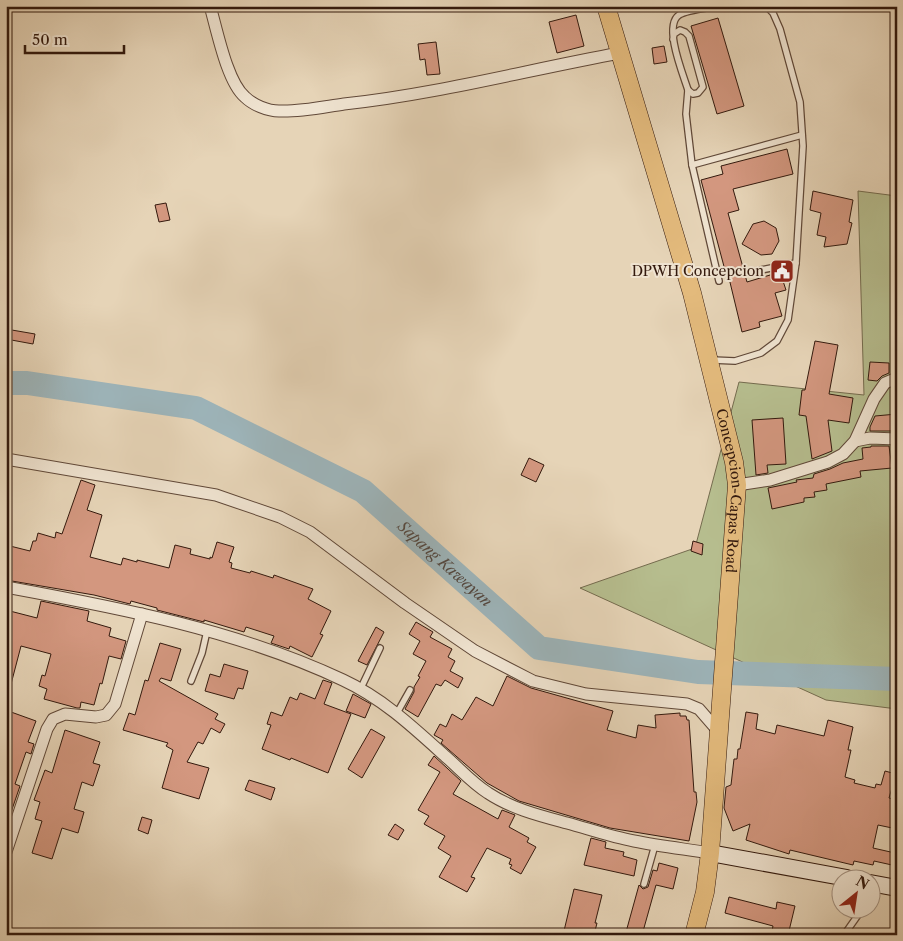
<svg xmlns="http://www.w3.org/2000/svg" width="903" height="941" font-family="'Libre Caslon Text',serif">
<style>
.green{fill:#b6bd8e;stroke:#746b4e}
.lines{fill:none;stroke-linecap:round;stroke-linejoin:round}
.river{stroke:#9db5bb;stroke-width:24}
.building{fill:#d3977f;stroke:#33190d}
.lane-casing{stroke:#604838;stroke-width:8}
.street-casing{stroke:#604838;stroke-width:13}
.secondary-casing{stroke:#33190d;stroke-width:18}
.primary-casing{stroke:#33190d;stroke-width:19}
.lane{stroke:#efe3d0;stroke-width:5.5}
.street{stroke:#efe3d0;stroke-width:11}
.secondary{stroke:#efe3d0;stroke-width:16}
.primary{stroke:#e3ba7c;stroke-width:18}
.labels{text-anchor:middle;stroke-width:4;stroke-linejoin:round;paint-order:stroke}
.poi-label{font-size:14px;fill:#33190d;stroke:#efe3d0;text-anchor:end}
.street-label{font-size:14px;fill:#33190d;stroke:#efe3d0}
.water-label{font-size:15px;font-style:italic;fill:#534841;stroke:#efe3d0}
</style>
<rect width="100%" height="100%" fill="#e6d4b7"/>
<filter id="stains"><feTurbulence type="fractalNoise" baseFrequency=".004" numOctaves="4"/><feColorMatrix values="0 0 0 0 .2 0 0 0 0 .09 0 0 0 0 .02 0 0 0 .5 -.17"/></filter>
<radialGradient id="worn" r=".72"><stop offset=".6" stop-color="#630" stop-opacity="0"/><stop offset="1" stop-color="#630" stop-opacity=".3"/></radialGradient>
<!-- green -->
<path class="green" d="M858 191 897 196V709L826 700 580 588 695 548 739 382 864 395Z"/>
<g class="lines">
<!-- river -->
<path class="river" id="s1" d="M6 383H27L196 408 363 491 539 648 698 672 897 679"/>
</g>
<!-- building -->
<g class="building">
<path d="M576 15 584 46 557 53 549 22Z"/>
<path d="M718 18 744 106 717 114 691 26Z"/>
<path d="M436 42 440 74 427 75 425 59 420 60 418 44Z"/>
<path d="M664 46 667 62 654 64 652 48Z"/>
<path d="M787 149 793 174 733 189 739 210 728 213 747 282 780 272 786 290 775 293 782 316 759 322 760 327 742 332 728 274H726L701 180 723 174 721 166Z"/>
<path d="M813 191 853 200 849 222 852 223 847 244 824 247 826 237 817 235 821 213 810 210Z"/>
<path d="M166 203 170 220 159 222 155 205Z"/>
<path d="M764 221 776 228 779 241 772 254 761 255 742 244 753 224Z"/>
<path d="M6 329 35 334 33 344 6 339Z"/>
<path d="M815 341 838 345 829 394 853 398 849 423 828 420 832 451 812 459 806 416 799 415 802 390H805Z"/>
<path d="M870 362 889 363V373L882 376 877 381 868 380Z"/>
<path d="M897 414V431H870V427L875 416Z"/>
<path d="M783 418 786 464 767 465 768 473 756 475 752 420Z"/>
<path d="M871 446H889L892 468 860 471 861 477 826 484 827 490 814 492 815 497 804 498V502L772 509 768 488 797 482 796 480 813 478 814 474 830 469 843 463 863 459 862 448 871 447Z"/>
<path d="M529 458 544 465 536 482 521 475Z"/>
<path d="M81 480 95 485 87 510 102 515 90 557 121 565 123 558 137 562V560L169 568 175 545 191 549 190 554 210 559V557L212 558 217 542 234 547 229 562 232 563 231 568 250 573 251 571 273 578 274 575 313 589 308 599 331 611 320 634 323 635 312 657 290 646 289 649 271 643 274 636 246 627 244 632 204 620V622L157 610V608L131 601 130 604 94 595 6 580V545L30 551 33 541H36L38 533 55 538 56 532 62 534Z"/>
<path d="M693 541 703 544 702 555 691 551Z"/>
<path d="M41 601 89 611 87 621 111 628 109 636 126 641 121 659 109 656 102 684 100 683 94 705 81 702 80 708H77L44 699 47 689 39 686 42 675 45 676 51 654 21 646 10 688H6V610L37 618Z"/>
<path d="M416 622 433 632 430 637 452 649 448 657 455 661 450 671 463 678 458 688 445 680 441 686 436 684 418 717 405 709 414 692V687L420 677 418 676 426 661 413 654 420 641 409 634Z"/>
<path d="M376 627 384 632 367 665 358 661Z"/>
<path d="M160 643 181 649 171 681 161 678 159 681 218 714 215 719 225 724 220 733 211 728 203 744 198 742 187 762 209 768 199 799 162 788 173 750 166 746 168 743 123 730 129 713 135 715 145 680 148 681Z"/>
<path d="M224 664 248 671 243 689 238 688 234 699 205 691 210 674 220 677Z"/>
<path d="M507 676 531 688 613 711 607 730 636 738 638 725 656 728 655 715 680 713V716H686L687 720H689L694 792H696L697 802 689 841 610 828 519 801 487 783 441 743 443 740 434 735 440 724 446 727 452 714 462 720 476 697 493 706Z"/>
<path d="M323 680 332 683 324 704 351 714 328 773 291 758 290 760 262 749 271 725 267 724 271 712 282 716 290 697 297 700 300 693 315 699Z"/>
<path d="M353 694 371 704 365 718 346 711Z"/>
<path d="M11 712 36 721 28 742 34 744 31 754 26 752 15 784 20 786 7 824 6 726Z"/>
<path d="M746 712 758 714 756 729 775 734 777 725 824 736 828 720 853 727 848 750H851L845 777 855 780 854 783 875 788 876 784 881 785 885 771 896 774 889 798 897 800V829L878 825 873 848 895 853 892 865 874 861 873 865 854 861 853 865 790 850 789 854 746 840 750 824 733 831 724 808 726 787 731 785 734 759H737L738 749H740Z"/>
<path d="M371 729 385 737 362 778 348 769Z"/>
<path d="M65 730 100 742 93 763 100 765 93 786 82 782 74 809 84 812 78 833 62 828 52 859 32 853 42 821 35 819 40 802 34 800 45 770 52 773Z"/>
<path d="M434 756 461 781 453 794 498 819 502 810 515 815 509 827 529 838 527 842 536 847 521 874 510 868 512 865 509 864 511 859 487 848 471 877 475 878 467 892 439 877 451 856 438 848 445 836 424 824 429 816 418 810 440 772 428 765Z"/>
<path d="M249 780 275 788 271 800 245 790Z"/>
<path d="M142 817 152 820 148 834 138 830Z"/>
<path d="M395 824 404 830 398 840 388 835Z"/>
<path d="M591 838 606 842 605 848 624 852 623 856 637 860 634 876 584 865Z"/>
<path d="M659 863 678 868 673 889 656 885 642 935 626 932 639 885 643 889 648 887 653 870 657 871Z"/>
<path d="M574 889 602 895 595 923H597L594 935H563Z"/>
<path d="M729 897 776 909 777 902 795 906 788 935H771L773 926 725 913Z"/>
</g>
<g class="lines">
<!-- lane casing -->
<g class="lane-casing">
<g id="lane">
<path d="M673 39 674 34 680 30 685 32 689 36 703 87 698 93 693 94 688 90C683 74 663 26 679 15 687 10 708 8 718 6"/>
<path d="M688 90 686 114 692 165 802 135"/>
<path d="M692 165 719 281"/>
<path d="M751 272 796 263"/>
<path d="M712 360 735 361 761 353 777 341 788 320 796 263 803 146 800 102 780 29 773 13 766 6"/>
<path d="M191 681 202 653 207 631"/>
<path d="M360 690 380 648"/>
<path d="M397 713 410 690"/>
<path d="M644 884 655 845"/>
<path d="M844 935 863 908"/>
</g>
</g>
<!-- street casing -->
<g class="street-casing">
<g id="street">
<path d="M210 6C217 30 227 82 245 97 253 105 268 111 279 111 300 112 323 107 344 104 437 94 527 70 620 53"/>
<path d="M855 441 870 438 897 439"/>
<path d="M6 459 216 495 280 517 310 532 405 603 475 651 533 681 586 694 687 704 699 709 719 732"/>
<path d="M737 485 770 480 828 462 843 454 855 441 874 399 885 383 897 378"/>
<path d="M6 587C120 608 237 630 343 680 382 698 413 727 445 756 459 768 472 783 488 793 512 809 541 816 567 823 589 829 612 837 634 841 659 846 685 849 710 853"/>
<path d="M6 852 47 729 53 719 65 714 96 717 106 715 115 704 142 614"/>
</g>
</g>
<!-- secondary casing -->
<g class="secondary-casing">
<g id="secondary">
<path d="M710 853 847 878"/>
<path d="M870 883 897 888"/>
</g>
</g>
<!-- primary casing -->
<g class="primary-casing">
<g id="primary">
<path id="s2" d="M606 6 692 293 734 462 737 485 710 853 705 892 694 935"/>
</g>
</g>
<!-- lane -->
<use href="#lane" class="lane"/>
<!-- street -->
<use href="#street" class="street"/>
<!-- secondary -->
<use href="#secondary" class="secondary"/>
<!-- primary -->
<use href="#primary" class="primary"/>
</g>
<!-- icons -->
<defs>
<g id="civic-square" transform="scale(1.25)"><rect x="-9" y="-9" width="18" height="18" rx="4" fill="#8f2418" stroke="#efe3d0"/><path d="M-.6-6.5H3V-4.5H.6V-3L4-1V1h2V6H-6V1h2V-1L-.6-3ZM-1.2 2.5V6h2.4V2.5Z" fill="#fff"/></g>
</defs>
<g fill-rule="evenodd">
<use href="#civic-square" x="782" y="271"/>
</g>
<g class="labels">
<!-- poi labels -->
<g class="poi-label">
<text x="764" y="276">DPWH Concepcion</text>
</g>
<!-- street labels -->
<g class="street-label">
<text dy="5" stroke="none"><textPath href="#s2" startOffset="502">Concepcion-Capas Road</textPath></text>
</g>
<!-- water labels -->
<g class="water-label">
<text dy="5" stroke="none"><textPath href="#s1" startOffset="488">Sapang Kawayan</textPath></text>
</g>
</g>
<!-- margin -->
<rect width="903" height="941" fill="none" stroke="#e6d4b7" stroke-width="25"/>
<rect x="8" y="8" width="888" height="926" fill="none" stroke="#33190d" stroke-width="2.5"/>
<rect x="12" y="12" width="878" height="916" fill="none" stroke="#33190d"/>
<!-- north arrow -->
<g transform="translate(856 894) rotate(30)"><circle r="24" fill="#efe3d0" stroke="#a49282"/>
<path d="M0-4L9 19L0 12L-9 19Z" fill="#8f2418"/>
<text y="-8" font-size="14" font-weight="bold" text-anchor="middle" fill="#33190d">N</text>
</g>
<!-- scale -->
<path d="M25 45v8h99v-8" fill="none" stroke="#33190d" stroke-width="2.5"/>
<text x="32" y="45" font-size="15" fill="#33190d" stroke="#efe3d0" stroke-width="4" paint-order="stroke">50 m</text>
<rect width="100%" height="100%" filter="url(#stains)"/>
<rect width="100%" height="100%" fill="url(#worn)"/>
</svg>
